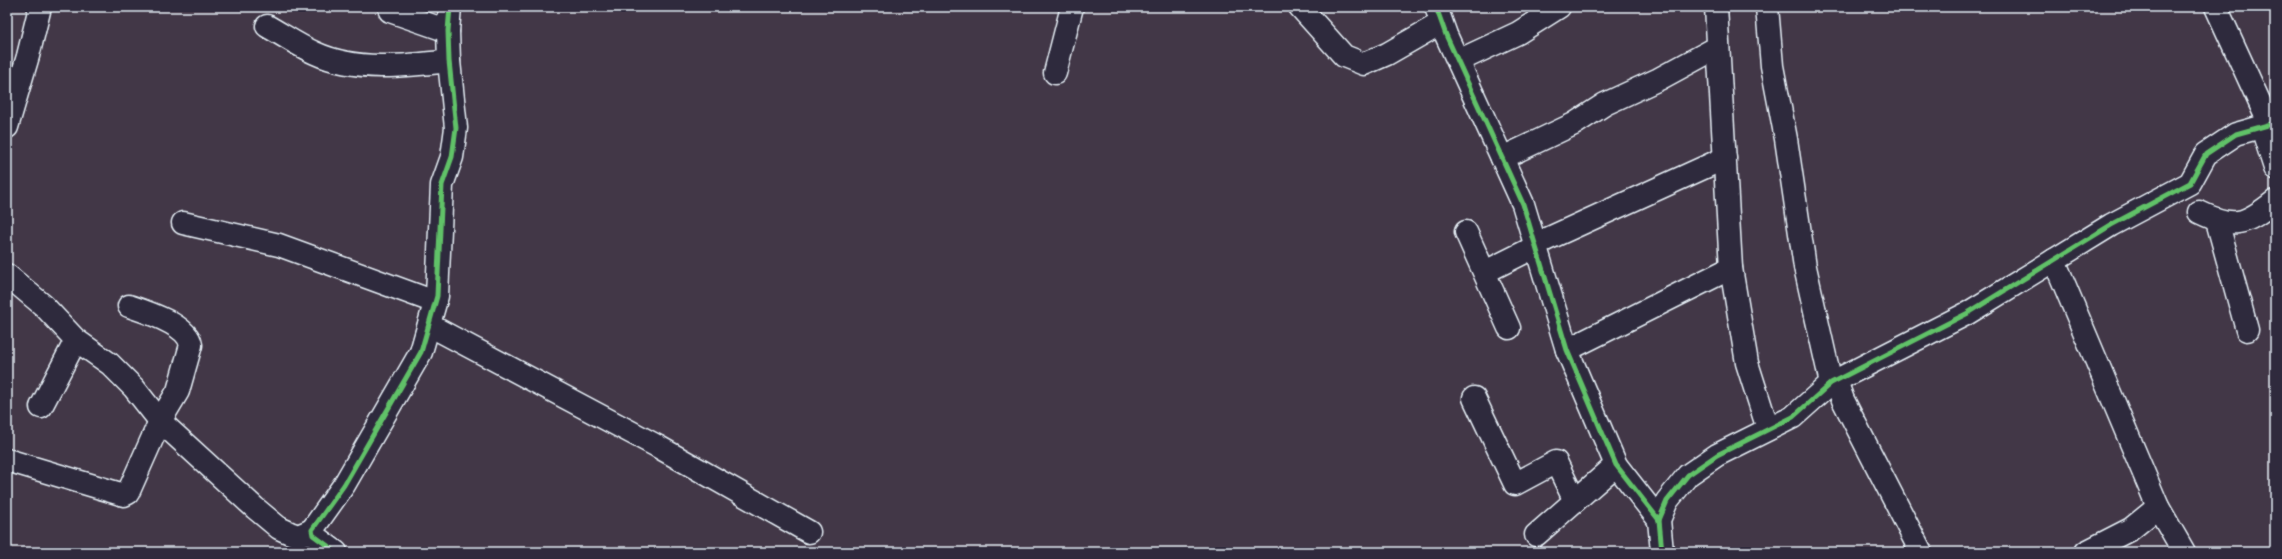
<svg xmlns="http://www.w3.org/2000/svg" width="2282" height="559" font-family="Mali,sans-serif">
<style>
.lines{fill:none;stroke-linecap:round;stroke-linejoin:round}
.minor-casing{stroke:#e8f1f8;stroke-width:25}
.minor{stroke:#2f2a3d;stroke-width:22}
.cycleway-casing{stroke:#2f2a3d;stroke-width:8}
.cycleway{stroke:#61c268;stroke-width:5}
</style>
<rect width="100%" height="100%" fill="#423747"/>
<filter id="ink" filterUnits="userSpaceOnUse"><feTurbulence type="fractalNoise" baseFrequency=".025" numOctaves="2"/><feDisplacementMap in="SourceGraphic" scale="8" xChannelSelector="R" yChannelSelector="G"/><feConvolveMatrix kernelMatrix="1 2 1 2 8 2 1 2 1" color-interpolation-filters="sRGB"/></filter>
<g filter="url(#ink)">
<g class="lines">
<!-- minor casing -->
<g class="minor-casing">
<g id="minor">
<path d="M391 7 390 11 448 31"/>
<path d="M1300 7 1344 56 1364 64 1387 54 1441 23"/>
<path d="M1436 7 1446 35 1523 204 1567 350 1616 465 1659 520"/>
<path d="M1716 7 1731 268 1747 363 1768 429"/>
<path d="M1767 7 1772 66 1786 139 1805 267 1831 383"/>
<path d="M2216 7 2270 125"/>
<path d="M267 26C283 35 299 46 315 53 356 72 406 66 449 61"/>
<path d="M1458 61 1518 33 1559 7"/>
<path d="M1055 73 1072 7"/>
<path d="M7 127 28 56 40 7"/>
<path d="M2262 128 2275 168"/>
<path d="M1502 158 1574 124 1605 104 1659 79 1718 47"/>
<path d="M2199 212C2234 229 2245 225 2275 201"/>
<path d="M2217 221 2247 330"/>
<path d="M183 223 279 245 435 302"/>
<path d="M1466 232 1509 328"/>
<path d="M1534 245 1725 158"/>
<path d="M2054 260 2158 507 2184 552"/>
<path d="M1485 272 1535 247"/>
<path d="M7 275 44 306 76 340 110 364 134 388 160 421 255 508 279 528 290 533 298 536 312 530"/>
<path d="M429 325 657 446 809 532"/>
<path d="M1567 350 1731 268"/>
<path d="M1836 381 1843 400 1921 552"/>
<path d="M1474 398 1515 484 1556 462 1575 501"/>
<path d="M41 407 76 340"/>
<path d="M7 460 124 495 128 493 160 421 178 391 191 345C188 325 147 312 129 306"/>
<path d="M1536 535 1616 465"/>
<path d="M336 552 313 535 312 530 344 485 421 352 437 296 442 185 452 157 456 128 449 61 448 31 450 7"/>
<path d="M1662 552 1659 520 1667 501 1688 475 1717 455 1793 417 1831 383 1968 313 2111 225 2190 183 2206 154 2236 134 2275 123"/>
<path d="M2086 552 2131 529 2158 507"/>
</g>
</g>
<!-- minor -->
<use href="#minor" class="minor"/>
<!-- cycleway casing -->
<g class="cycleway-casing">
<g id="cycleway">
<path d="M1436 7 1446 35 1523 204 1567 350 1616 465 1659 520"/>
<path d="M336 552 313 535 312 530 344 485 421 352 437 296 442 185 452 157 456 128 449 61 448 31 450 7"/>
<path d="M1662 552 1659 520 1667 501 1688 475 1717 455 1793 417 1831 383 1968 313 2111 225 2190 183 2206 154 2236 134 2275 123"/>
</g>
</g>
<!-- cycleway -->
<use href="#cycleway" class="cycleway"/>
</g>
</g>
<!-- margin -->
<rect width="2282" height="559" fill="none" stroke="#2f2a3d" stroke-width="24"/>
<rect x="12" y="12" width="2258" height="535" fill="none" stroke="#e8f1f8" stroke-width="1.5" filter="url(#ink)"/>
</svg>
